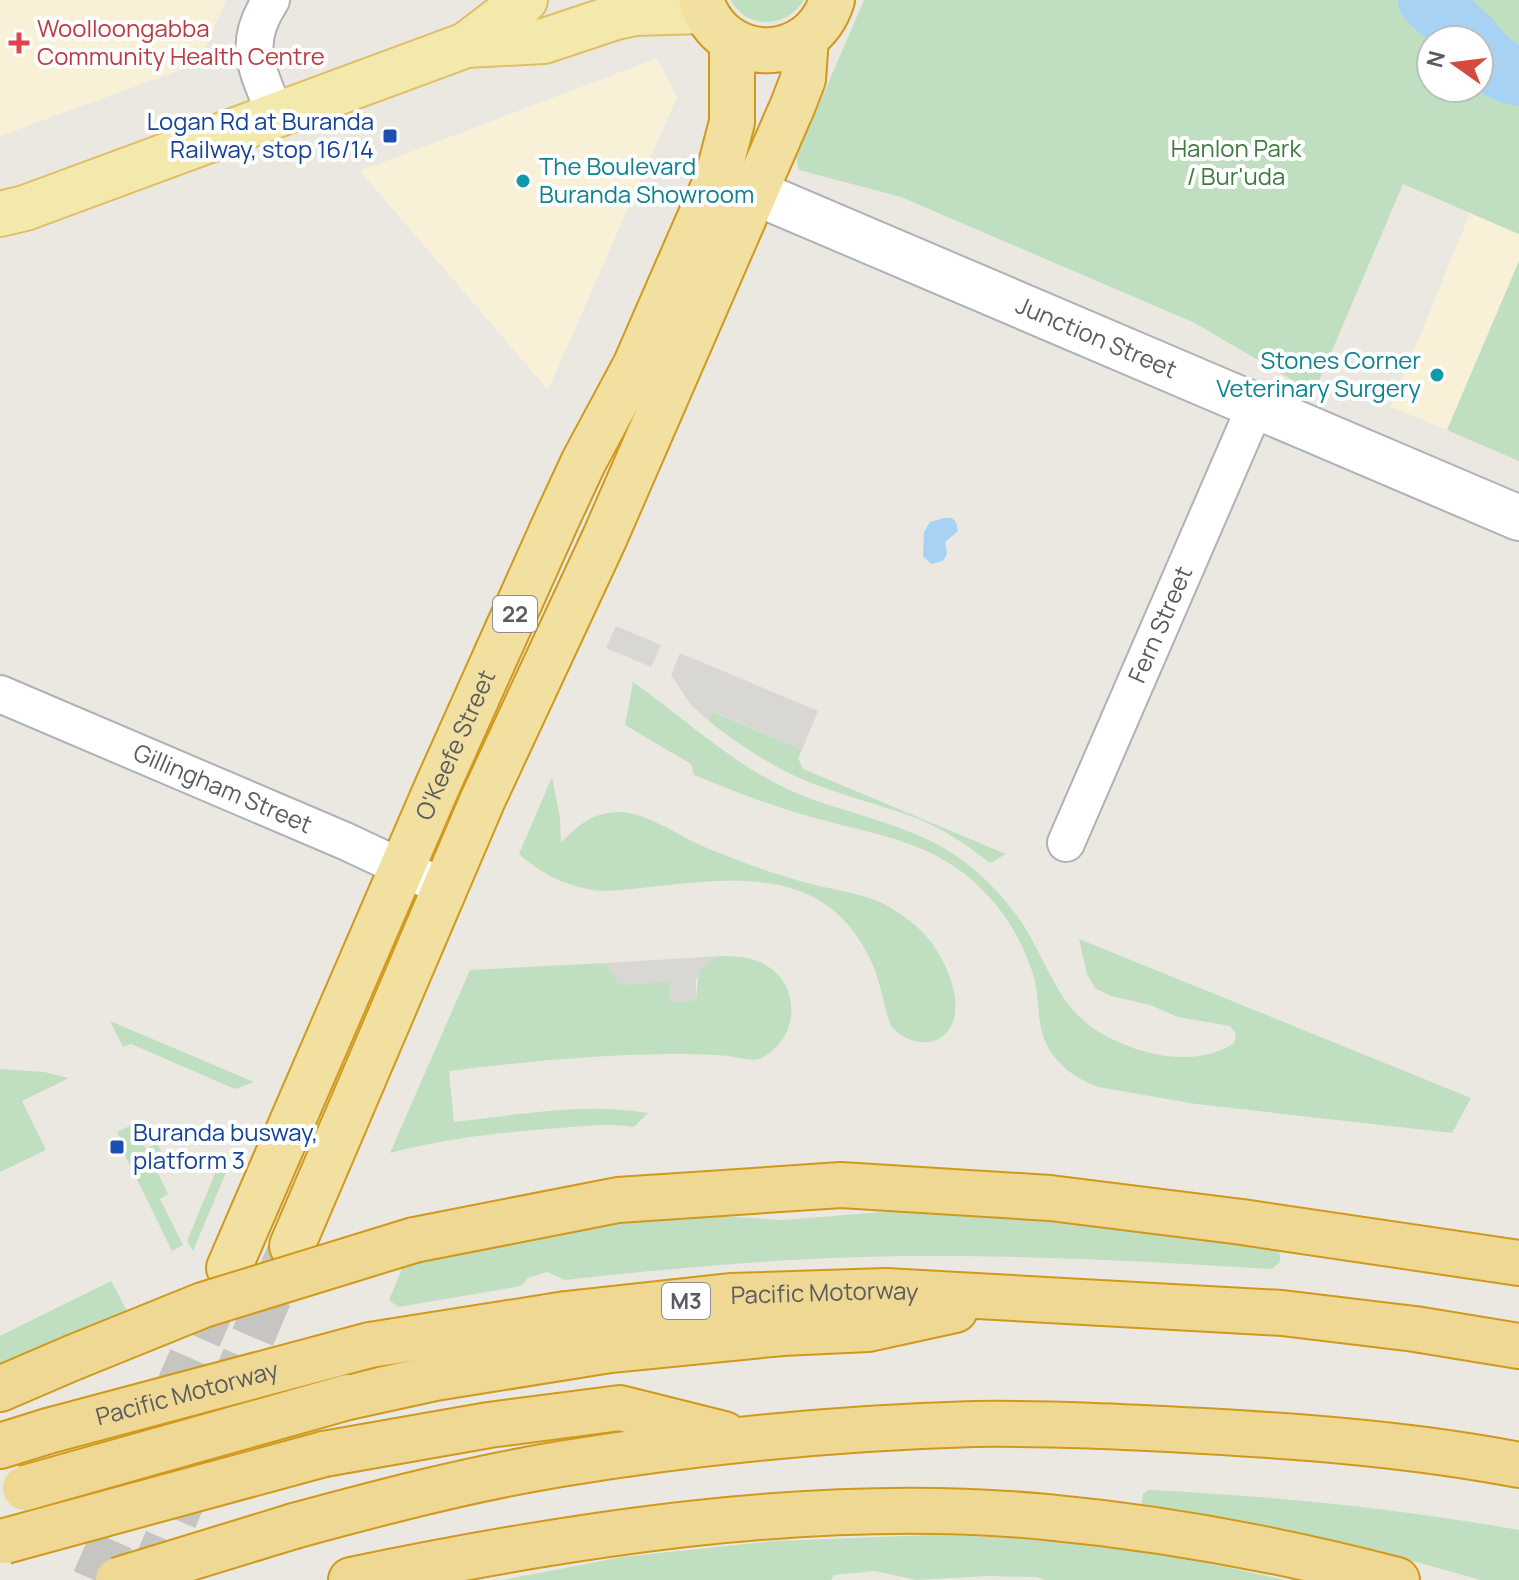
<svg xmlns="http://www.w3.org/2000/svg" width="1519" height="1580" font-family="Manrope,sans-serif">
<style>
.commercial{fill:#f9f1d7}
.industrial{fill:#d9d7d3}
.green{fill:#c0dfc0;fill-rule:evenodd}
.water{fill:#a7d2f4}
.lines{fill:none;stroke-linecap:round;stroke-linejoin:round}
.river{stroke:#a7d2f4;stroke-width:60}
.trunk-tunnel{stroke:#c6c5c1;stroke-width:44;stroke-dasharray:44 22;stroke-linecap:butt}
.minor-casing{stroke:#aeb1b5;stroke-width:40}
.tertiary-casing{stroke:#aeb1b5;stroke-width:48}
.primary-casing{stroke:#dfbe65;stroke-width:48}
.trunk-casing{stroke:#d1991b;stroke-width:48}
.motorway-casing{stroke:#d1991b;stroke-width:48}
.minor{stroke:#fff;stroke-width:36}
.tertiary{stroke:#fff;stroke-width:44}
.primary{stroke:#f4e9ac;stroke-width:44}
.trunk{stroke:#f2e0a0;stroke-width:44}
.motorway{stroke:#efd893;stroke-width:44}
.motorway-bridge-casing{stroke:#d1991b;stroke-width:48;stroke-linecap:butt}
.motorway-bridge{stroke:#efd893;stroke-width:44}
.health-dot{fill:#e0444e;stroke:#fff;stroke-width:3}
.transit-dot{fill:#1a4fb4;stroke:#fff;stroke-width:3}
.culture-dot{fill:#0f9aa8;stroke:#fff;stroke-width:3}
.labels{text-anchor:middle;stroke-width:8;stroke-linejoin:round;paint-order:stroke}
.shield{fill:#fff;stroke:#8b8d90;stroke-width:2}
.shield-label{font-size:22px;font-weight:bold;fill:#595c60}
.health-label{font-size:24px;fill:#be3a42;stroke:#fff;text-anchor:start}
.transit-label{font-size:24px;fill:#164399;stroke:#fff;text-anchor:end}
.park-label{font-size:24px;fill:#3d7b40;stroke:#fff}
.culture-label{font-size:24px;fill:#0d838f;stroke:#fff;text-anchor:start}
.street-label{font-size:24px;fill:#595c60;stroke:#fff}
</style>
<rect width="100%" height="100%" fill="#eae8e1"/>
<!-- commercial -->
<g class="commercial">
<path d="M0 0H226L199 63 0 136Z"/>
<path d="M657 58 677 97 548 390 360 171Z"/>
<path d="M1470 213 1519 234V261L1447 430 1391 407Z"/>
</g>
<!-- industrial -->
<g class="industrial">
<path d="M616 626 661 645 651 667 606 648Z"/>
<path d="M680 653 818 711 802 750 714 712 709 721 691 705 671 675Z"/>
<path d="M720 956 712 959 696 979V1000L670 1002 668 983 620 985 605 963Z"/>
</g>
<!-- green -->
<g class="green">
<path d="M731 0H804C787 28 747 31 731 0Z"/>
<path d="M864 0H1519V234L1403 184 1314 393 1195 323 901 197 799 170 796 158ZM1479 40V88H1431V40Z"/>
<path d="M1519 261V461L1447 430Z"/>
<path d="M633 682C684 718 730 762 787 789 844 815 911 822 962 860 986 878 1007 900 1024 926 1050 968 1059 1011 1106 1036 1143 1056 1196 1068 1234 1043L1236 1034 1230 1026 1178 1017 1150 1005 1111 996 1095 988 1087 974 1079 939 1471 1098 1452 1133 1196 1104 1098 1087C1069 1076 1045 1056 1040 1023 1038 1009 1038 996 1035 981 1028 955 1014 927 997 906 945 842 887 838 815 818 773 807 734 791 694 775L691 764 625 725Z"/>
<path d="M713 712 802 750 798 758 803 769 1006 854 990 863C967 845 944 829 916 818 875 803 832 793 793 775 762 760 735 742 709 721Z"/>
<path d="M552 777 560 818 561 843C577 826 593 812 618 812 645 811 682 838 707 848 741 862 776 875 811 884 834 890 860 893 882 903 901 913 921 927 933 945 946 964 958 990 955 1013 950 1049 911 1050 891 1026 883 1005 881 982 871 961 818 846 699 887 601 891 568 887 544 876 519 854Z"/>
<path d="M720 956C737 956 753 957 767 966 795 982 799 1022 778 1045 773 1050 765 1058 758 1059 750 1061 737 1057 728 1056 708 1054 687 1054 667 1054 594 1055 521 1062 449 1071L454 1122C519 1115 583 1102 648 1113L634 1127C609 1123 585 1126 560 1128 503 1132 445 1138 390 1153L470 970 605 963 620 985 669 982 670 1002 696 1000 699 971 712 959Z"/>
<path d="M110 1021 254 1082 235 1089 131 1044 123 1047Z"/>
<path d="M0 1069 44 1072 69 1078 22 1101 46 1150 0 1172Z"/>
<path d="M134 1124 146 1149 157 1143 169 1168 158 1173 168 1194 160 1199 183 1245 172 1251 121 1147 124 1145 117 1132Z"/>
<path d="M230 1163 193 1251 187 1241 216 1171Z"/>
<path d="M895 1211 1040 1216 1273 1246C1279 1250 1281 1254 1280 1262L1272 1269C1125 1260 977 1252 830 1258 741 1262 653 1270 565 1280L547 1272 528 1278 521 1286 398 1307 389 1300 404 1264 610 1221 702 1215 784 1220Z"/>
<path d="M111 1281 128 1313 0 1363V1336Z"/>
<path d="M1148 1490C1273 1496 1396 1508 1519 1530V1580H1481L1355 1545 1176 1511 1160 1512 1141 1506 1143 1494Z"/>
<path d="M933 1535C990 1537 1048 1538 1105 1545 1166 1553 1226 1567 1286 1580H1045L1036 1577 987 1576 916 1580 875 1571 834 1575 831 1580H503L622 1557 773 1541Z"/>
</g>
<!-- water -->
<path class="water" d="M944 518H952L956 522 958 531 945 542 947 554 943 561 931 564 923 556 924 532 930 522Z"/>
<g class="lines">
<!-- river -->
<g class="river">
<path d="M1428 0 1471 40"/>
<path d="M1479 50C1490 63 1502 73 1519 76"/>
</g>
<!-- trunk-tunnel -->
<g class="trunk-tunnel">
<path d="M94 1580 227 1274"/>
<path d="M149 1580 289 1252"/>
</g>
<!-- minor casing -->
<g class="minor-casing">
<g id="minor">
<path d="M271 0C240 47 259 70 276 117"/>
<path id="s1" d="M0 694 345 841 445 888"/>
<path id="s2" d="M1066 843 1256 405"/>
</g>
</g>
<!-- tertiary casing -->
<g class="tertiary-casing">
<g id="tertiary">
<path id="s3" d="M719 177 1519 518"/>
</g>
</g>
<!-- primary casing -->
<g class="primary-casing">
<g id="primary">
<path d="M466 45 544 41 616 17 635 13 704 11"/>
<path d="M0 214 25 208 466 45 525 0"/>
</g>
</g>
<!-- trunk casing -->
<g class="trunk-casing">
<g id="trunk">
<path d="M701 0C722 67 811 67 832 0"/>
<path d="M292 1246 483 799 605 537 793 105 803 79 806 38"/>
<path id="s4" d="M229 1268 437 787 557 519 584 461 635 366 718 176 732 122V42"/>
</g>
</g>
<!-- motorway casing -->
<g class="motorway-casing">
<g id="motorway">
<path d="M414 1240 618 1200 841 1185 1050 1198 1242 1222 1519 1263"/>
<path id="s5" d="M370 1345 566 1314 730 1296 886 1291 1282 1313 1415 1329 1519 1346"/>
<path d="M0 1389 72 1358"/>
<path d="M348 1397 435 1378 610 1350 782 1333 868 1329 955 1310"/>
<path d="M0 1446 48 1431"/>
<path d="M324 1454 489 1425 620 1408 724 1434"/>
<path d="M294 1526C382 1502 470 1479 560 1464 695 1442 838 1428 974 1424 1051 1423 1128 1427 1204 1431 1309 1437 1415 1445 1519 1465"/>
<path d="M351 1580C572 1534 821 1495 1046 1517 1163 1528 1283 1550 1397 1580"/>
</g>
</g>
<!-- minor -->
<use href="#minor" class="minor"/>
<!-- tertiary -->
<use href="#tertiary" class="tertiary"/>
<!-- primary -->
<use href="#primary" class="primary"/>
<!-- trunk -->
<use href="#trunk" class="trunk"/>
<!-- motorway -->
<use href="#motorway" class="motorway"/>
<!-- motorway-bridge casing -->
<g class="motorway-bridge-casing">
<g id="motorway-bridge">
<path d="M72 1358 203 1305 414 1240"/>
<path id="s6" d="M48 1431 370 1345"/>
<path d="M25 1488 348 1397"/>
<path d="M5 1541 324 1454"/>
<path d="M118 1580 294 1526"/>
</g>
</g>
<!-- motorway-bridge -->
<use href="#motorway-bridge" class="motorway-bridge"/>
</g>
<!-- markers -->
<path class="health-dot" d="M15 31h8v8h8v8h-8v8h-8v-8h-8v-8h8z"/>
<g class="transit-dot">
<rect x="382" y="128" width="16" height="16" rx="4"/>
<rect x="109" y="1139" width="16" height="16" rx="4"/>
</g>
<g class="culture-dot">
<circle cx="523" cy="181" r="8"/>
<circle cx="1437" cy="375" r="8"/>
</g>
<g class="labels">
<!-- shield labels -->
<g class="shield">
<rect x="493" y="596" width="44" height="36" rx="6"/>
<rect x="662" y="1283" width="48" height="36" rx="6"/>
</g>
<g class="shield-label">
<text x="515" y="622">22</text>
<text x="686" y="1309">M3</text>
</g>
<!-- health labels -->
<g class="health-label">
<text x="37" y="37">Woolloongabba<tspan x="37" dy="28">Community Health Centre</tspan></text>
</g>
<!-- transit labels -->
<g class="transit-label">
<text x="374" y="130">Logan Rd at Buranda<tspan x="374" dy="28">Railway, stop 16/14</tspan></text>
<text x="133" y="1141" text-anchor="start">Buranda busway,<tspan x="133" dy="28">platform 3</tspan></text>
</g>
<!-- park labels -->
<g class="park-label">
<text x="1236" y="157">Hanlon Park<tspan x="1236" dy="28">/ Bur'uda</tspan></text>
</g>
<!-- culture labels -->
<g class="culture-label">
<text x="539" y="175">The Boulevard<tspan x="539" dy="28">Buranda Showroom</tspan></text>
<text x="1421" y="369" text-anchor="end">Stones Corner<tspan x="1421" dy="28">Veterinary Surgery</tspan></text>
</g>
<!-- street labels -->
<g class="street-label">
<text dy="8" stroke="none"><textPath href="#s3" startOffset="410">Junction Street</textPath></text>
<text dy="8" stroke="none"><textPath href="#s2" startOffset="238">Fern Street</textPath></text>
<text dy="8" stroke="none"><textPath href="#s4" startOffset="570">O'Keefe Street</textPath></text>
<text dy="8" stroke="none"><textPath href="#s1" startOffset="242">Gillingham Street</textPath></text>
<text dy="8" stroke="none"><textPath href="#s5" startOffset="458">Pacific Motorway</textPath></text>
<text dy="8" stroke="none"><textPath href="#s6" startOffset="144">Pacific Motorway</textPath></text>
</g>
</g>
<!-- north arrow -->
<g transform="translate(1455 64) rotate(284)"><circle r="38" fill="#ffffff" stroke="#bdbebf" stroke-width="2"/>
<path d="M0-6L14 30L0 20L-14 30Z" fill="#d34b3e"/>
<text y="-12" font-size="22" font-weight="bold" text-anchor="middle" fill="#595c60">N</text>
</g>
</svg>
